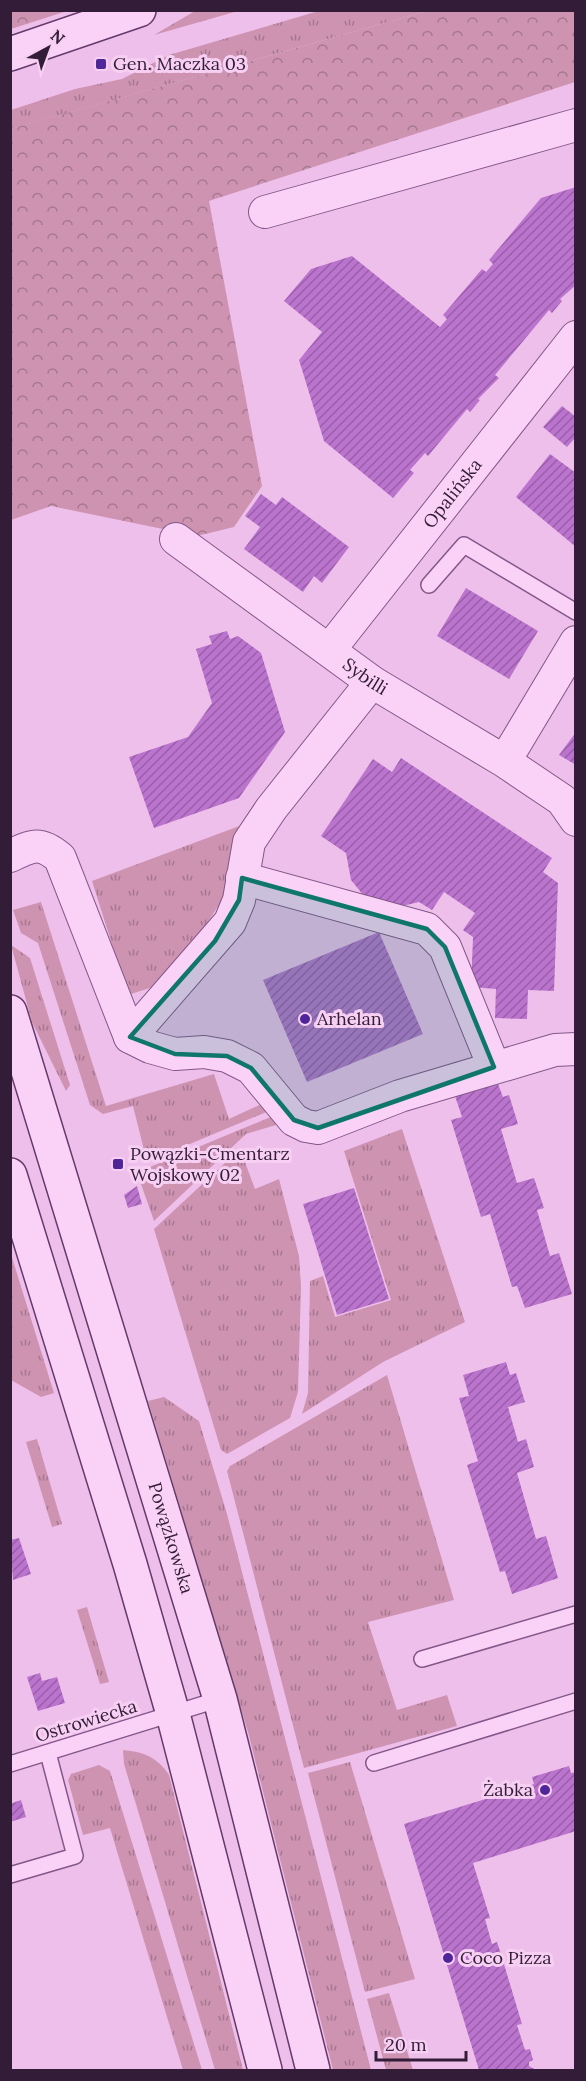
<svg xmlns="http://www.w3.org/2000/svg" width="586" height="2081" font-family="Lora,serif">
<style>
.grass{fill:url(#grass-tufts)}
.forest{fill:url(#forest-crowns)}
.building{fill:url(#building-hatch)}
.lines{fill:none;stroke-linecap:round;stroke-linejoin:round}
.service-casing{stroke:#835788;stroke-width:18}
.minor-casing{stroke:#835788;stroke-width:34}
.secondary-casing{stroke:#643a6a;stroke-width:36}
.service{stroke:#fad2f7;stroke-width:15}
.minor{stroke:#fad2f7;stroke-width:32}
.secondary{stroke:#fad2f7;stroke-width:33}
.marked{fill:#0f766e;fill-opacity:0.2;stroke:#0f766e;stroke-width:4.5;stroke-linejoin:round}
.poi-dot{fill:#4f2599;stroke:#f6cff3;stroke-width:2}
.labels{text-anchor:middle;stroke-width:6;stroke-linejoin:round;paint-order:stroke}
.poi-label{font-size:18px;fill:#331c37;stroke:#f6cff3;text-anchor:start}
.street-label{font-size:18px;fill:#331c37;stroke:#f6cff3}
</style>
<defs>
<pattern id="grass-tufts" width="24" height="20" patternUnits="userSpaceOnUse" patternTransform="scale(1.5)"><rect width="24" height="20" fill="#cd93b1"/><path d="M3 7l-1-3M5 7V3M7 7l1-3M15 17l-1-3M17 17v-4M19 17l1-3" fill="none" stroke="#a77791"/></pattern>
<pattern id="forest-crowns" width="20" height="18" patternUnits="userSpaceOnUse" patternTransform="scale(1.5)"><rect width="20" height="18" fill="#cd93b1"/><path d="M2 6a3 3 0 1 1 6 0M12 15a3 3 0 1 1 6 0" fill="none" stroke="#a77791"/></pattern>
<pattern id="building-hatch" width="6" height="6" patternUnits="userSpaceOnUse" patternTransform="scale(1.5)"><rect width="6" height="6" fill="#bb74ce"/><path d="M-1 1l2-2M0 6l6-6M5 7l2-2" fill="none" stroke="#995ea8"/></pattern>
</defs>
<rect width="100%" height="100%" fill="#efbfec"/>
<!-- grass -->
<g class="grass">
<path d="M197 10 238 11 154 35 195 11Z"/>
<path d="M322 10 427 11 11 129V110L75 89 122 79 169 55Z"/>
<path d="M242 825 223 899 207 923 159 985 128 995 92 881Z"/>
<path d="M41 902 106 1106 214 1074 229 1119 266 1102 271 1110 147 1162 133 1106 103 1114 90 1105 38 943 21 933 13 910Z"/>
<path d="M11 945 30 958 70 1085 66 1091 32 1022Z"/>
<path d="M273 1116 276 1117V1125L246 1134 154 1221 141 1184V1178L150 1167Z"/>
<path d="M402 1129 465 1322 383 1362 302 1414 308 1393 310 1281 323 1276 335 1317 391 1300 344 1151Z"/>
<path d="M240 1149 255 1189 279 1179 299 1256 301 1286 298 1392 290 1418 227 1454 221 1450 154 1229Z"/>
<path d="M10 1251 54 1393 41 1397 11 1380Z"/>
<path d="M387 1375 454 1600 368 1622 397 1710 447 1695 457 1726 304 1768 227 1471 230 1466Z"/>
<path d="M164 1397 199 1421 227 1514 371 2070H333L248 1732 148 1401Z"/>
<path d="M37 1439 62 1524 52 1527 26 1442Z"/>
<path d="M87 1607 109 1682 100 1684 77 1610Z"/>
<path d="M123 1750C144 1752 157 1757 169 1775L243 2070H215L124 1764Z"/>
<path d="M350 1762 415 1979 365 1992 308 1773Z"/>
<path d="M99 1765 110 1771 202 2070H183L110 1828 83 1835 68 1780 71 1774Z"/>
<path d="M389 1993 413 2070H386L367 1999Z"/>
</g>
<!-- forest -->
<g class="forest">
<path d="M11 10H67V11L11 29Z"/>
<path d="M427 11H575V82L209 201 262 486 234 527 197 536 51 506 11 520 10 129Z"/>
</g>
<!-- building -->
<g class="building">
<path d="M576 187V285L560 299 562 301 552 313 549 310 495 375 499 378 478 399 480 400 470 412 467 409 428 456 425 453 410 470 414 473 393 498 324 441 299 360 322 332 284 301 311 269 352 256 440 327 447 319 443 315 482 269 486 272 493 264 489 260 541 198Z"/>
<path d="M562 406 576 417V437L567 447 543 427Z"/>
<path d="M550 454 576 473V547L516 497Z"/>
<path d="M261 494 276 505 282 497 349 547 322 583 314 576 303 592 244 549 260 527 245 516Z"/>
<path d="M466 588 538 631 509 679 437 636Z"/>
<path d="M227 631 230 639 238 636 261 653 285 732 239 798 154 828 129 757 188 737 212 703 196 649 212 644 209 636Z"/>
<path d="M576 732V765L559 755Z"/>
<path d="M401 758 552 858 543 872 558 883 554 991 528 990 527 1019 495 1018 496 989 471 987 473 937 463 930 475 913 444 892 432 910 419 902 398 907 364 896 351 880 346 853 321 836 373 759 392 772Z"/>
<path d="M379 932 423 1034 307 1082 263 980Z"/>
<path d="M498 1084 503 1097 509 1095 518 1124 501 1129 517 1183 534 1178 544 1208 537 1210 550 1256 559 1253 572 1294 525 1308 517 1286 512 1287 490 1214 481 1217 451 1120 462 1117 455 1096Z"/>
<path d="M137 1186 142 1204 128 1208 124 1195Z"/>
<path d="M354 1188 389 1299 337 1315 303 1204Z"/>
<path d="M506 1362 510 1375 516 1373 525 1402 508 1407 518 1442 526 1439 534 1467 517 1473 536 1539 546 1536 558 1578 512 1594 505 1571 500 1572 467 1465 478 1461 459 1398 469 1396 463 1375Z"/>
<path d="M19 1538 31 1574 13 1580 10 1540Z"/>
<path d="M40 1673 42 1681 57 1677 65 1703 38 1711 27 1677Z"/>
<path d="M569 1766 571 1773 576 1772V1831L473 1863 490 1918 485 1919 492 1944 497 1942 501 1954 496 1956 498 1962 503 1961 522 2024 517 2025 525 2050 530 2049 533 2060 529 2062V2066L536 2070H479L404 1824 534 1784 532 1777Z"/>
<path d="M21 1800 26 1817 10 1822V1804Z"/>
</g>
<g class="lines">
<!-- service casing -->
<g class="service-casing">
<g id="service">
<path d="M429 585 464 545 576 612"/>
<path d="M422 1659 576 1614"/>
<path d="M374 1763 576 1701"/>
<path d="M10 1764 220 1699"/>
<path d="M10 1875 75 1856 48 1753"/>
</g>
</g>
<!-- minor casing -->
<g class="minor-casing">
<g id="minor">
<path d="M265 212 576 125"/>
<path id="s1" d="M176 539 372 682 504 761 562 800 576 820"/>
<path id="s2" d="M330 649 576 337"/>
<path d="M512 749 576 642"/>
<path d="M10 856C33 845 40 841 60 858L130 1037 150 1047 175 1054 204 1052 227 1056 251 1068 294 1120 306 1126 318 1128 400 1096 555 1050 576 1049"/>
<path d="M242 878 427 929 445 947 494 1067"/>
<path d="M130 1037 230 922 239 900 249 842 271 809 372 682"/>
</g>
</g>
<!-- secondary casing -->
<g class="secondary-casing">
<g id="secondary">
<path d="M10 54 139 10"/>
<path id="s3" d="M10 1012 220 1699 313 2070"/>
<path d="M10 1175 130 1564 173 1714 265 2070"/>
</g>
</g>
<!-- service -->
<use href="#service" class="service"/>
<!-- minor -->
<use href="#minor" class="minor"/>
<!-- secondary -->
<use href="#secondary" class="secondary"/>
</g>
<!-- marked area -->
<path class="marked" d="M242 878 427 929 445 947 494 1067 318 1128 294 1120 251 1068 227 1056 175 1054 130 1037 215 941 239 900Z"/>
<!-- markers -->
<g class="poi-dot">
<rect x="95" y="58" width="12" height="12" rx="3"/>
<circle cx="305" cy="1019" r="6"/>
<rect x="112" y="1158" width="12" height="12" rx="3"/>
<circle cx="545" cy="1790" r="6"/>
<circle cx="448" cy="1958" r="6"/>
</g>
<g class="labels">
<!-- poi labels -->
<g class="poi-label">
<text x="113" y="70">Gen. Maczka 03</text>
<text x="317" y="1025">Arhelan</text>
<text x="130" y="1160">Powązki-Cmentarz<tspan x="130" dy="21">Wojskowy 02</tspan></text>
<text x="533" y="1796" text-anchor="end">Żabka</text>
<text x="460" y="1964">Coco Pizza</text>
</g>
<!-- street labels -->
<g class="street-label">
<text dy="6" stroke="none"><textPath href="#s2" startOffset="198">Opalińska</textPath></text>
<text dy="6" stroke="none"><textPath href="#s1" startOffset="234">Sybilli</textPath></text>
<text dy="6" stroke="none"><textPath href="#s3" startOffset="550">Powązkowska</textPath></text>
<text transform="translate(86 1721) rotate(-17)" y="6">Ostrowiecka</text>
</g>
</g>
<!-- border -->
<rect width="586" height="2081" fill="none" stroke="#331c37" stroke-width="24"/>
<!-- north arrow -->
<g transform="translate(48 48) rotate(41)" stroke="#f6cff3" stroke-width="4.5" paint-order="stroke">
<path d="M0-4.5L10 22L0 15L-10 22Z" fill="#331c37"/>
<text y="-9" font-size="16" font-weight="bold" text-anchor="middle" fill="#331c37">N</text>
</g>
<!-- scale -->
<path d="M376 2051v9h90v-9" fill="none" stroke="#331c37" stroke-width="3"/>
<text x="385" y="2051" font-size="18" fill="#331c37" stroke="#f6cff3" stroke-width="4.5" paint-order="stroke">20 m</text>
</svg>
